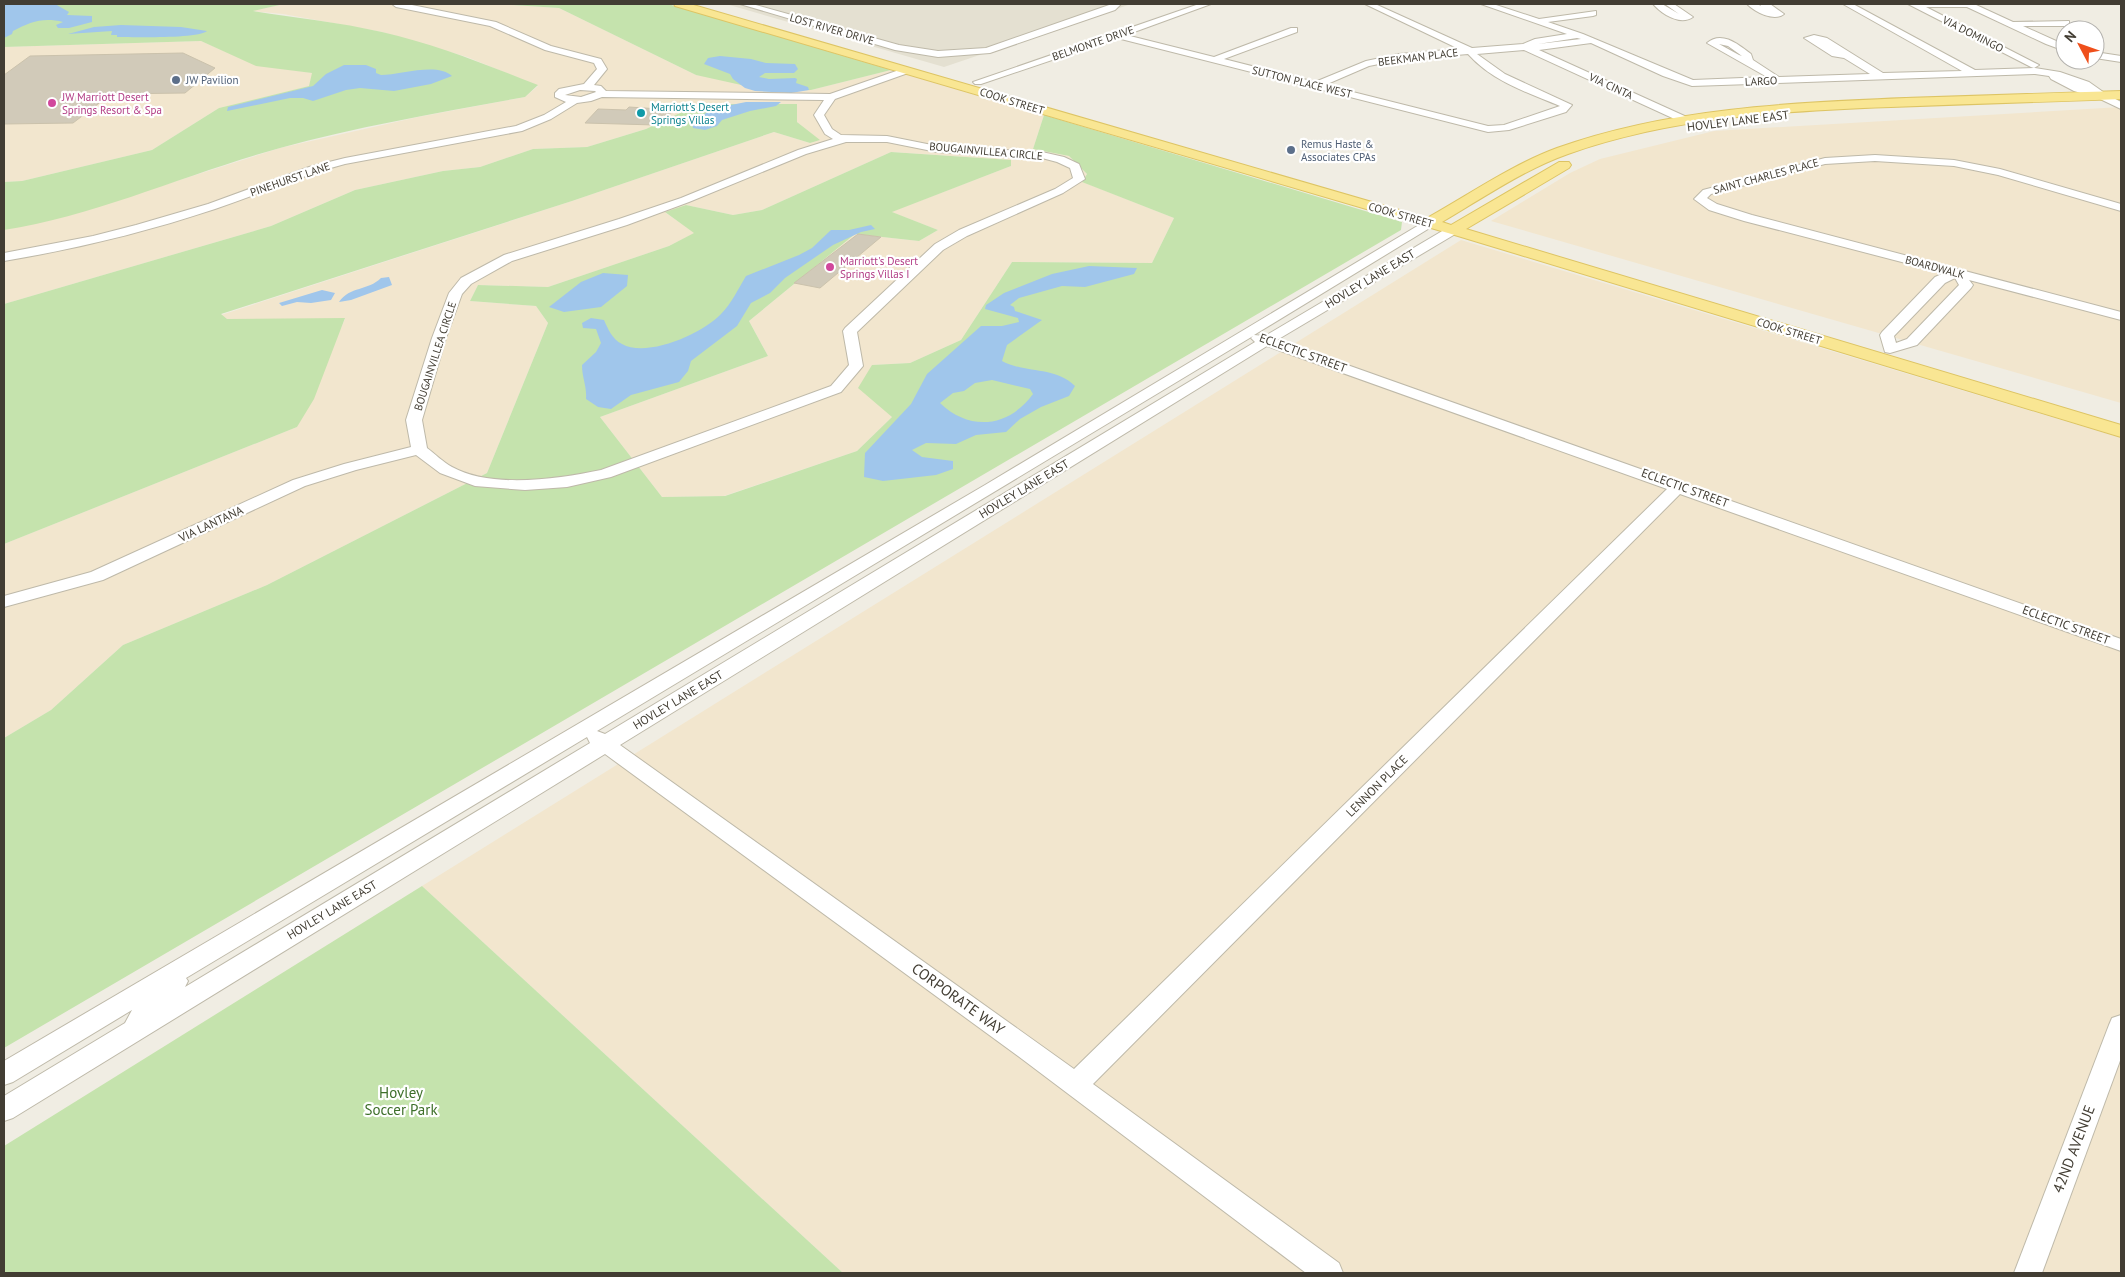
<svg xmlns="http://www.w3.org/2000/svg" width="2125" height="1277" font-family="'PT Sans',sans-serif">
<style>
.residential{fill:#e4e0d1}
.commercial{fill:#f2e6ce}
.green{fill:#c5e3ad}
.water{fill:#a0c6eb;fill-rule:evenodd}
.building{fill:#d1cab9;stroke:#cbc2ac}
.lines{fill:none;stroke-linecap:round;stroke-linejoin:round}
.minor-casing{stroke:#beb9a9;stroke-width:2}
.major-casing{stroke:#ddc464;stroke-width:2}
.minor{fill:#fff;fill-rule:evenodd}
.major{fill:#f9e693;fill-rule:evenodd}
.service-dot{fill:#5c6f8a;stroke:#fff;stroke-width:2}
.hotel-dot{fill:#d1479c;stroke:#fff;stroke-width:2}
.culture-dot{fill:#0f9aa8;stroke:#fff;stroke-width:2}
.labels{text-anchor:middle;stroke-width:4.5;stroke-linejoin:round;paint-order:stroke}
.far-street-label{font-size:11px;fill:#423d33;stroke:#fff}
.far-service-label{font-size:11px;fill:#4e5e75;stroke:#fff;text-anchor:start}
.far-hotel-label{font-size:11px;fill:#b23c85;stroke:#fff;text-anchor:start}
.far-culture-label{font-size:11px;fill:#0d838f;stroke:#fff;text-anchor:start}
.street-label{font-size:12px;fill:#423d33;stroke:#fff}
.near-street-label{font-size:15px;fill:#423d33;stroke:#fff}
.near-park-label{font-size:15px;fill:#3e6f2a;stroke:#fff}
</style>
<rect width="100%" height="100%" fill="#f0ede3"/>
<!-- residential -->
<path class="residential" d="M726 4H1131L944 67Z"/>
<!-- commercial -->
<g class="commercial">
<path d="M284 4H494L559 8 696 75 811 90 891 70 1044 115 1033 149 1069 156 1087 174 1083 182 1174 218 1152 263 1012 262 961 340 910 363 872 365 892 417 857 451 724 496 662 497 600 417 768 356 749 321 855 234 919 241 938 230 891 212 1011 166V160L891 152 762 210 733 215 686 205 666 213 695 233 669 246 548 287 478 285 470 301 536 306 548 323 487 473 267 585 123 645 51 710 4 738V544L297 427 345 319H227L221 315 572 201 774 132 810 143 819 140 797 122V104H699L646 129 587 147 533 149 480 167 443 171 355 190 271 226 4 304V230L79 212 280 148 418 117 525 97 538 86 467 57 382 32 283 14 251 11Z"/>
<path d="M201 41 256 65 313 73 309 86 219 108 152 150 22 181 4 182V47Z"/>
<path d="M2121 107V403L1491 221 1570 173 1600 159 1714 131Z"/>
<path d="M1461 240 2121 438V1273H843L422 886Z"/>
</g>
<!-- green -->
<g class="green">
<path d="M4 4H284L253 11C296 18 339 22 382 32 435 44 487 65 538 85L525 97C443 112 360 126 280 148 188 173 98 215 4 230V182L22 181 152 150 219 108 309 86 312 73 256 66 201 41 4 47Z"/>
<path d="M494 4H668L891 70 811 90 769 91 696 75 559 8Z"/>
<path d="M699 104H797V122L820 140 810 143 774 132 572 201 221 314 227 319 345 318 314 399 297 427 4 544V304L271 226 355 190 443 171 480 167 533 149 587 147 646 129Z"/>
<path d="M1044 115 1402 222 1401 230 4 1048V738L51 710 123 645 267 585 487 473 548 323 536 306 470 301 478 285 548 287 669 246 694 233 665 212 686 205 733 215 762 210 891 152 1011 160V166L892 212 938 230 919 241 855 234 749 321 768 356 600 417 662 497 725 496 857 451 892 417 858 388 872 365 910 363 961 340 1012 262 1152 263 1174 218 1082 182 1087 174 1069 156 1033 149Z"/>
<path d="M422 886 843 1273H4V1146Z"/>
</g>
<!-- water -->
<g class="water">
<path d="M4 4H55L69 12 67 15 92 16V22L69 28H58L56 25 63 22C43 17 30 22 13 31L12 34 4 38Z"/>
<path d="M121 25 181 27 207 31C198 39 133 37 117 37V35H111L112 31 68 34 94 27Z"/>
<path d="M720 56 751 59 766 63 795 64 798 69 794 73H765L759 77 769 79 795 78 797 79 796 83 808 87 809 90 791 93 755 91 745 88 733 79 730 74 704 64 708 58Z"/>
<path d="M344 65H366L376 69V73L381 75C400 75 437 62 452 76L431 84 394 91 360 88 346 90 313 101 303 98H290L227 111 228 107 313 86 326 74Z"/>
<path d="M746 102H781L776 106 750 111 722 120 717 126 705 130 693 128 692 120 716 108Z"/>
<path d="M871 225 875 229 861 232 833 245 785 278 770 293 751 303 737 326 691 361 688 371 679 382 631 395 611 409 598 407 586 399C587 386 582 378 582 365L596 352 601 343 596 329 583 328 582 323 591 318 604 320C608 329 612 339 622 344 647 358 702 334 721 314 732 303 738 289 746 276L799 255 812 248 831 230H849Z"/>
<path d="M1089 266 1137 268 1134 274 1085 287 1062 286 1019 298 1010 305 1014 307 1015 311 1042 320 1007 345 1002 361C1027 374 1054 366 1075 386L1069 396 1041 407 1020 419 1006 432 976 435 956 444 926 443 912 450 922 457 953 461V469L936 475 883 481 864 477 865 453 911 404 927 374 981 326H1002L1019 322 1018 318 985 309 986 305 1004 293 1052 274ZM992 380 1030 389 1033 394C1009 427 970 432 940 403L953 393 964 391 975 383Z"/>
<path d="M603 273 628 275 627 286 601 307 564 312 549 307 581 282Z"/>
<path d="M389 277 392 285 351 300 339 302C350 286 368 291 381 278Z"/>
<path d="M322 290 335 293 331 300 311 303 297 302 282 306 279 303Z"/>
</g>
<!-- building -->
<g class="building">
<path d="M183 53 215 68 185 93 111 94 73 123 4 124V75L30 56Z"/>
<path d="M629 107 675 110 655 125 585 123 598 109 626 110Z"/>
<path d="M858 234 881 237 820 288 794 283Z"/>
</g>
<g class="lines">
<!-- minor casing -->
<g class="minor-casing">
<g id="minor">
<path d="M392 4H407L496 22 551 46 601 59 607 69 594 85 601 86 606 91 830 94 902 69H908V73L835 99 824 115 832 129 841 135 887 136 937 146 1042 152 1064 157 1079 164 1085 179 1063 193 967 236 943 250 857 332 863 366 841 392 611 477 567 487 525 490 475 486 440 473 416 455 356 470 305 486 103 580 4 607V596L91 572 293 480 344 464 411 447 406 420 432 338 449 293 461 278 504 255 619 219 681 198 798 150 833 139 825 134 814 115 824 100 602 97 591 101 577 103 551 119 522 131 345 164C300 176 259 194 215 209 146 232 76 249 4 261V253L93 236 136 225 208 204 309 167 345 158 516 126 544 115 566 102 555 97V93L559 89 584 84 597 69 594 63 545 50 490 26 396 7ZM580 90 595 91 596 92 581 97 565 95ZM846 142H887L937 152 1042 158 1057 162 1070 168 1073 178 1055 189 959 230 935 244 845 328 843 331 849 365 831 386 601 470C558 479 492 489 452 467 443 462 435 454 427 448L422 420 446 338 462 294 471 284 512 261 627 225 689 202 806 154Z"/>
<path d="M740 4H752L899 45 938 51 986 48 1112 4H1121L1115 10 990 53 938 57 895 50Z"/>
<path d="M1199 4H1211L1126 35 1214 57 1291 28H1297V32L1224 59 1315 82 1366 61 1399 54 1459 49 1365 4H1375L1472 48 1523 44 1535 39 1567 34 1481 4H1493L1539 19 1596 11V15L1593 16 1548 22 1583 34 1693 80 1767 77 1707 43C1722 30 1739 45 1751 54L1753 60 1779 77 1870 74 1844 58 1832 56 1804 38 1814 35 1827 38 1883 73 1962 71 1843 4H1853L1975 70 2035 68 2060 72 2089 82 2106 94 2121 102V109L2098 98 2074 91 2051 79 2049 76 2035 74 1692 86 1663 76 1591 43 1539 50 1700 123 1701 125 1700 127H1692L1524 50 1477 54 1505 74 1572 105 1566 112 1509 130 1488 132 1117 38 981 84H975L973 82ZM1577 38 1581 39 1538 44ZM1719 44 1728 46 1742 56 1739 55ZM1468 54C1492 81 1528 93 1560 106L1504 125 1488 126 1325 85 1369 66 1399 60Z"/>
<path d="M1653 4H1662L1679 14 1665 4H1674L1693 17C1680 26 1662 14 1653 4Z"/>
<path d="M1747 4H1757L1761 6 1760 4H1770L1784 14C1774 22 1755 12 1747 4Z"/>
<path d="M1908 4H1974L2013 22 2069 21V25L2066 26H2023L2065 45V51L2046 44 1967 7H1926L2039 65 2034 68 2031 67Z"/>
<path d="M2095 52 2121 56V62L2095 58Z"/>
<path d="M1875 155 1954 160 2000 169 2121 204V211L1998 175 1954 166 1875 161 1825 164 1711 194 1707 198 1717 204 1752 215 2121 312V320L1969 280 1973 285 1971 288 1917 345 1890 353 1885 352 1880 335 1882 332 1935 277 1944 273 1744 221 1709 210 1694 199 1703 190 1825 158ZM1955 278 1959 285 1907 339 1896 343 1894 336 1945 283Z"/>
<path d="M1429 219 1433 220 1435 223 1433 226 1254 335 1265 336 1449 227H1457L1459 230 1457 233 1277 340 1677 482 1685 483 1686 485 2121 639V651L1680 494 1093 1084 1339 1263 1343 1273H1306L1022 1059 605 754 13 1118 4 1121V1096L125 1023 132 1010 13 1082 4 1085V1061L985 485ZM1253 336 1251 338 1255 342 605 734 597 731ZM1267 346 1667 489 1074 1069 620 745ZM587 737 590 743 185 987 188 981 186 978Z"/>
<path d="M2121 1015V1058L2042 1273H2014L2109 1025 2112 1018Z"/>
</g>
</g>
<!-- major casing -->
<g class="major-casing">
<path id="major" d="M674 4H690L1427 218C1470 194 1511 165 1557 148 1669 108 1789 103 1906 98 1978 96 2050 93 2121 91V99C2044 102 1968 104 1891 107 1782 111 1672 117 1568 154 1523 170 1483 198 1442 222L1451 225 1559 162H1569L1571 165 1569 168 1466 229 2121 425V437L1448 233 675 6Z"/>
</g>
<!-- minor -->
<use href="#minor" class="minor"/>
<!-- major -->
<use href="#major" class="major"/>
</g>
<!-- markers -->
<g class="service-dot">
<circle cx="176" cy="80" r="5"/>
<circle cx="1291" cy="150" r="5"/>
</g>
<g class="hotel-dot">
<circle cx="52" cy="103" r="5"/>
<circle cx="830" cy="267" r="5"/>
</g>
<circle class="culture-dot" cx="641" cy="113" r="5"/>
<g class="labels">
<!-- far-street labels -->
<g class="far-street-label">
<text transform="translate(832 29) rotate(16)" y="4">LOST RIVER DRIVE</text>
<text transform="translate(1973 34) rotate(27)" y="4">VIA DOMINGO</text>
<text transform="translate(1093 43) rotate(-19)" y="4">BELMONTE DRIVE</text>
<text transform="translate(1418 57) rotate(-7)" y="4">BEEKMAN PLACE</text>
<text transform="translate(1761 81) rotate(-3)" y="4">LARGO</text>
<text transform="translate(1302 82) rotate(14)" y="4">SUTTON PLACE WEST</text>
<text transform="translate(1611 86) rotate(25)" y="4">VIA CINTA</text>
<text transform="translate(1012 101) rotate(17)" y="4">COOK STREET</text>
<text transform="translate(986 151) rotate(5)" y="4">BOUGAINVILLEA CIRCLE</text>
<text transform="translate(1766 176) rotate(-15)" y="4">SAINT CHARLES PLACE</text>
<text transform="translate(290 179) rotate(-19)" y="4">PINEHURST LANE</text>
<text transform="translate(1401 215) rotate(16)" y="4">COOK STREET</text>
<text transform="translate(1935 267) rotate(15)" y="4">BOARDWALK</text>
<text transform="translate(1789 331) rotate(17)" y="4">COOK STREET</text>
<text transform="translate(435 356) rotate(-72)" y="4">BOUGAINVILLEA CIRCLE</text>
</g>
<!-- far-service labels -->
<g class="far-service-label">
<text x="186" y="84">JW Pavilion</text>
<text x="1301" y="148">Remus Haste &amp;<tspan x="1301" dy="13">Associates CPAs</tspan></text>
</g>
<!-- far-hotel labels -->
<g class="far-hotel-label">
<text x="62" y="101">JW Marriott Desert<tspan x="62" dy="13">Springs Resort &amp; Spa</tspan></text>
<text x="840" y="265">Marriott's Desert<tspan x="840" dy="13">Springs Villas I</tspan></text>
</g>
<!-- far-culture labels -->
<g class="far-culture-label">
<text x="651" y="111">Marriott's Desert<tspan x="651" dy="13">Springs Villas</tspan></text>
</g>
<!-- street labels -->
<g class="street-label">
<text transform="translate(1738 121) rotate(-7)" y="4">HOVLEY LANE EAST</text>
<text transform="translate(1370 279) rotate(-31)" y="4">HOVLEY LANE EAST</text>
<text transform="translate(1303 353) rotate(20)" y="4">ECLECTIC STREET</text>
<text transform="translate(1685 488) rotate(20)" y="4">ECLECTIC STREET</text>
<text transform="translate(1024 489) rotate(-31)" y="4">HOVLEY LANE EAST</text>
<text transform="translate(211 524) rotate(-25)" y="4">VIA LANTANA</text>
<text transform="translate(2066 625) rotate(20)" y="4">ECLECTIC STREET</text>
<text transform="translate(678 700) rotate(-31)" y="4">HOVLEY LANE EAST</text>
<text transform="translate(1377 786) rotate(-45)" y="4">LENNON PLACE</text>
<text transform="translate(332 910) rotate(-31)" y="4">HOVLEY LANE EAST</text>
</g>
<!-- near-street labels -->
<g class="near-street-label">
<text transform="translate(958 999) rotate(36)" y="5">CORPORATE WAY</text>
<text transform="translate(2074 1149) rotate(-69)" y="5">42ND AVENUE</text>
</g>
<!-- near-park labels -->
<g class="near-park-label">
<text x="401" y="1098">Hovley<tspan x="401" dy="17">Soccer Park</tspan></text>
</g>
</g>
<!-- border -->
<rect width="2125" height="1277" fill="none" stroke="#423d33" stroke-width="10"/>
<!-- north arrow -->
<g transform="translate(2080 45) rotate(311)"><circle r="24" fill="#ffffff" stroke="#b3b1ad"/>
<path d="M0-4L9 19L0 12L-9 19Z" fill="#ef4f1b"/>
<text y="-8" font-size="14" font-weight="bold" text-anchor="middle" fill="#423d33">N</text>
</g>
</svg>
